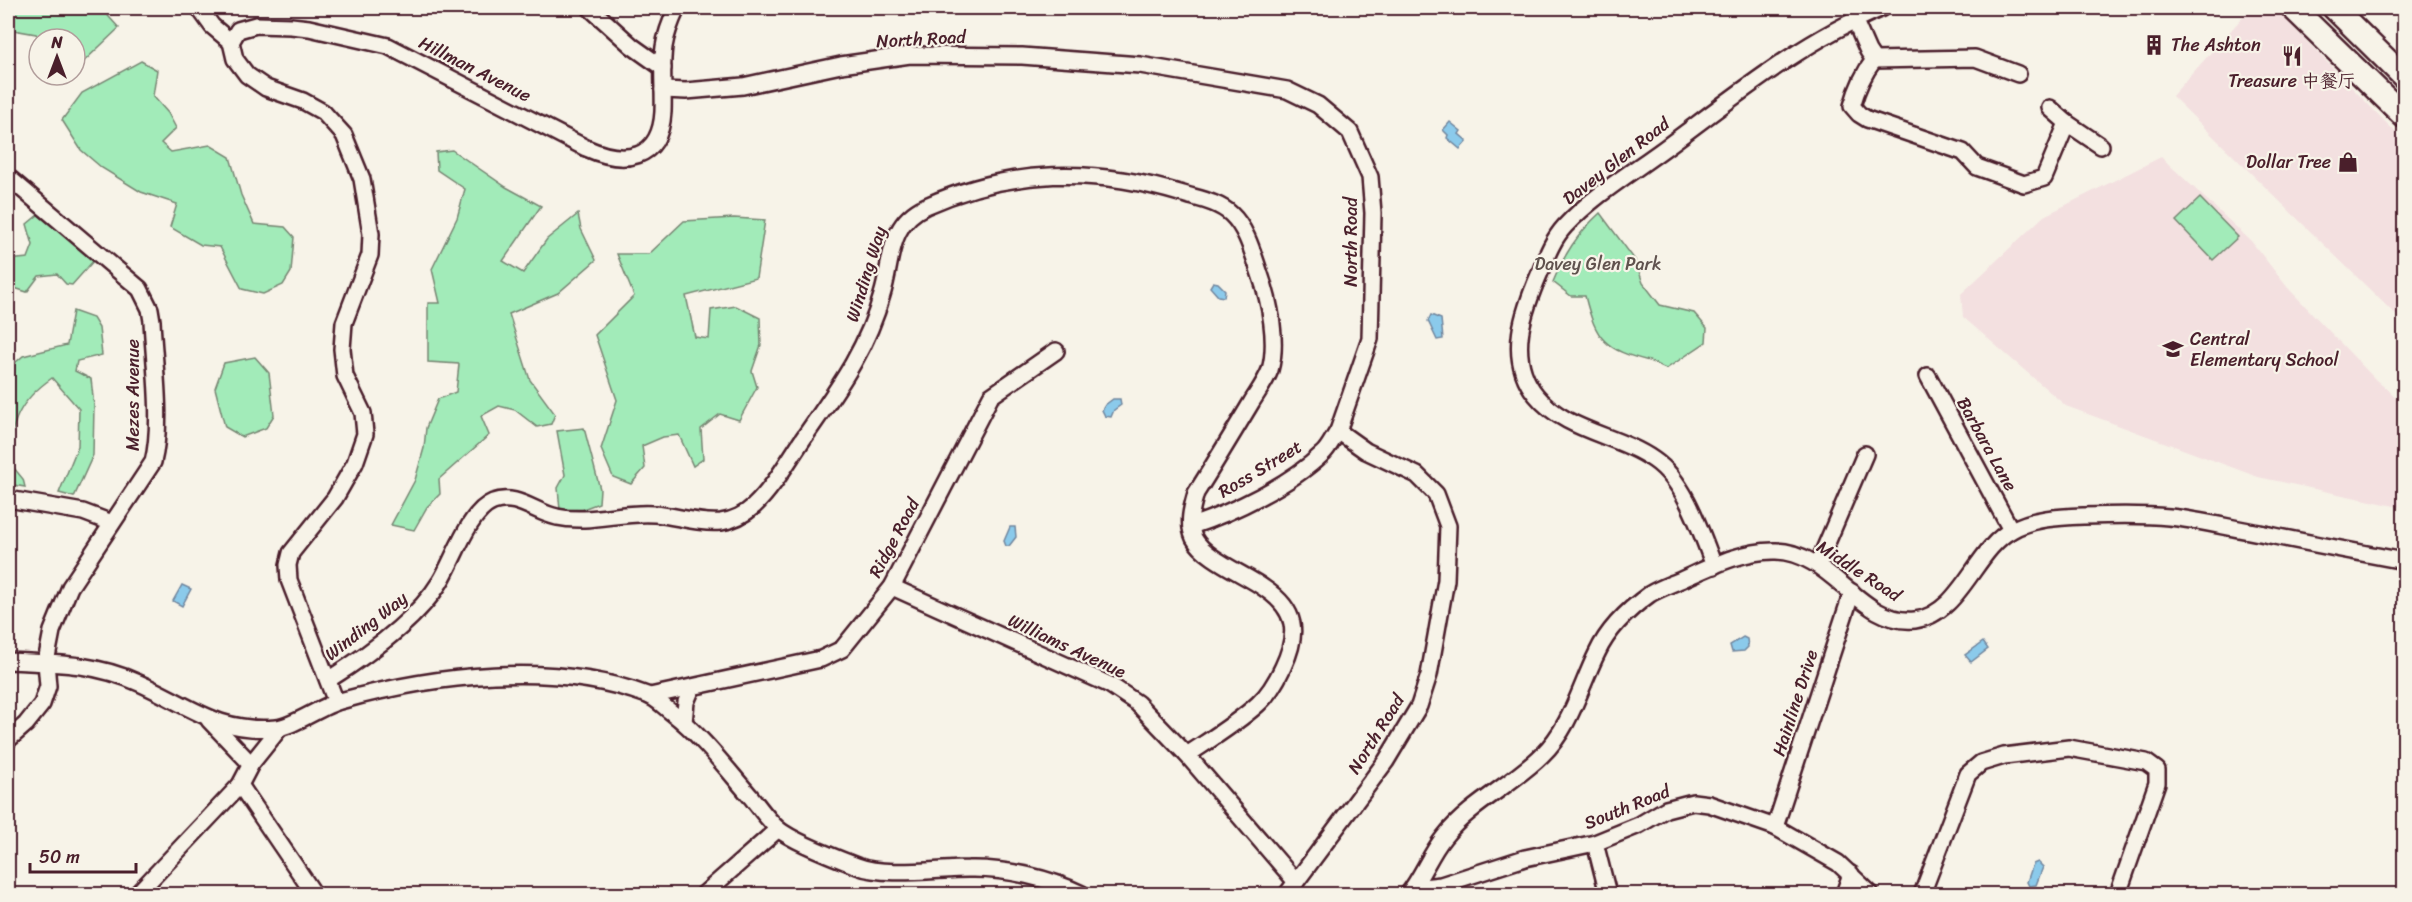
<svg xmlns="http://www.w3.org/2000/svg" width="2412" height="902" font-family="Sriracha,'LXGW WenKai TC',sans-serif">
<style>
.built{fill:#f3e0e0}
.green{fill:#a2ebb9;stroke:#768572;stroke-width:1.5}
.water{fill:#8bcaeb;stroke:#71869e;stroke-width:1.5}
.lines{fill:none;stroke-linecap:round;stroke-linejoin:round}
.street-casing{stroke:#4a1f2b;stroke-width:20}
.primary-casing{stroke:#4a1f2b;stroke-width:27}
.street{stroke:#f7f3e8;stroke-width:15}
.primary{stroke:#f7f3e8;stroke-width:22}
.labels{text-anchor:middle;stroke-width:4.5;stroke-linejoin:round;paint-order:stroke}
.street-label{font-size:18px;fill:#4a1f2b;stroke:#f7f3e8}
.poi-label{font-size:18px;fill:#4a1f2b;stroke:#f7f3e8;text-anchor:start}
.park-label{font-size:18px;fill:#60524e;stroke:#f7f3e8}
</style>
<rect width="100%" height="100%" fill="#f7f3e8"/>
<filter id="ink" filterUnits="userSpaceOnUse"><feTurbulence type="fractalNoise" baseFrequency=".0167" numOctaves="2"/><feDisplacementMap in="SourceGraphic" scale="12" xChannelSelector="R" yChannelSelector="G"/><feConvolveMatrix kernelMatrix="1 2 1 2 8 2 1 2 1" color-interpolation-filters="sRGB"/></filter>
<g filter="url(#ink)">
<!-- built -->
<g class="built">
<path d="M2251 8H2274L2404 141V323L2172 96Z"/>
<path d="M2161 157 2251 241 2288 288 2376 380 2404 404V508L2258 477 2066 406 1963 317 1961 294 2044 216Z"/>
</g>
<!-- green -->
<g class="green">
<path d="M8 8H74L79 12 101 8 119 28 78 67H75V39H40L36 34 8 29Z"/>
<path d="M141 61 157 70 153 96 168 113 176 128 161 143 171 152 210 145 230 157 241 195 254 224 285 227 294 237 291 272 283 285 263 294 242 289 220 247 201 245 170 227 177 204 141 192 102 168 81 150 62 120 82 93Z"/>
<path d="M452 150 506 187 541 206 503 261 523 273 547 239 578 214 581 229 596 260 558 293 509 314 530 380 555 414 551 424 537 427 515 410 499 406 481 416 489 435 439 479 440 494 427 507 414 530 391 525 415 480 424 448 426 428 438 399 456 392 459 364 428 362V303H440L432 269 457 218 465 189 437 170 436 152Z"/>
<path d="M2200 198 2238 237 2213 260 2176 221Z"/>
<path d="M1600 213 1635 260 1643 283 1660 305 1694 313 1707 328 1706 342 1666 369C1660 367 1655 363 1649 361 1605 350 1596 340 1585 296H1571L1553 282C1564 255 1577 234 1600 213Z"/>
<path d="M38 215 51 225 80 242 95 259 72 285 66 284 57 274 39 276 27 292 8 286V260L28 258 33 245 27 224Z"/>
<path d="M734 218 765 220 756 278 686 296 695 337 709 339 711 310 736 306 760 318 761 345 752 371 757 387 739 420 720 414 701 429 703 459 693 466 679 435 663 437 642 446 645 468 631 484 613 477 601 449 617 400 595 335 634 296 617 254H649L684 221Z"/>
<path d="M73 311 93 318 99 328 102 355 77 361 75 371 91 379 94 406 93 455 74 497 59 493 78 446 79 409 52 378C19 401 10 423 9 462L23 479 25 487 8 484V369L23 356 67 345Z"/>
<path d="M255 357 269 373 274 415 266 428 242 437 225 427 215 388 224 363Z"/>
<path d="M584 428 600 489 599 503 583 509 560 510 558 488 565 475 557 431Z"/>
</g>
<!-- water -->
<g class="water">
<path d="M1450 122 1461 131 1459 134 1467 141 1460 149 1447 138 1448 135 1443 130Z"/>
<path d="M1213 282 1218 283 1225 290 1224 297 1218 296 1210 287Z"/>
<path d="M1431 315 1441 319 1443 339 1437 340 1428 321Z"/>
<path d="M1113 399H1120L1121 405 1114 410 1111 417 1105 416 1102 410 1105 405Z"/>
<path d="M1010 527H1015L1016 537 1009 546H1006L1004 541Z"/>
<path d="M182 585 191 589 182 606 173 601Z"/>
<path d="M1743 637 1747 639 1748 647 1744 651 1732 652 1730 645Z"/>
<path d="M1983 642 1988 649 1971 662 1965 655Z"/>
<path d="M2038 862 2043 867 2036 885 2029 886 2027 882 2033 864Z"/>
</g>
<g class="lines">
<!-- street casing -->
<g class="street-casing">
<g id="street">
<path d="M199 8 212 26 231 42"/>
<path d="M590 8 632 46 663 68"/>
<path d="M1854 19 1868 51 1874 60"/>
<path d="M1874 60C1863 74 1857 88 1852 106L1859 114 1867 119 1963 152 1977 167 2024 184 2044 178 2067 123"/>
<path d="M1874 60 1975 58 2018 74"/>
<path d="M663 90 686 91 743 86 841 65 910 55 1022 56 1140 65 1287 90 1318 105 1350 132 1370 177 1373 213 1370 339 1338 431 1366 451 1417 475 1436 494 1448 526 1446 580 1429 675 1419 706 1386 761 1287 894"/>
<path d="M2050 108 2067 123 2101 146"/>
<path d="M8 177 140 289 150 309 152 321C154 363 163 423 153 462L70 587 52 631 46 662 48 686 42 704 26 724 8 740"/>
<path d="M1928 376 2011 530"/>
<path d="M8 499 83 512 112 523"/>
<path d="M1191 526C1232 513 1291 484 1322 454 1329 448 1333 438 1338 431"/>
<path d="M1818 564 1865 454"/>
<path d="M1714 566C1701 532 1685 481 1654 460 1617 434 1566 432 1536 395 1505 357 1524 309 1541 270 1547 255 1553 239 1565 226 1594 195 1631 173 1665 148 1734 97 1802 41 1882 8"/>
<path d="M892 587 1110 685 1137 703 1187 755 1296 882"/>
<path d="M8 661C55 663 95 663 139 683 189 705 217 733 276 728 293 727 321 706 340 701 434 675 554 660 647 695 656 698 663 706 671 712 702 736 726 768 751 797 759 807 768 820 778 829 794 842 836 858 857 866 884 877 938 869 968 869 1006 868 1048 878 1082 894"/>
<path d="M328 680C366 656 417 620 440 582 454 560 468 512 493 502 517 493 535 513 557 517 590 524 622 511 655 514 677 516 698 524 721 522 735 520 744 515 754 506 773 488 788 461 803 439 836 391 866 352 882 295 893 260 887 224 926 206 1011 168 1095 167 1183 194 1199 199 1218 202 1231 214 1247 229 1253 254 1260 274 1270 302 1278 342 1270 370 1266 381 1257 393 1251 403 1233 433 1215 463 1196 493 1192 507 1187 523 1194 538 1205 559 1245 574 1264 588 1297 610 1299 633 1283 667 1277 680 1269 694 1258 704 1236 724 1211 739 1187 755"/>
<path d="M650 696 821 659 842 649 892 587 991 396 1056 351"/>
<path d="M336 702 289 580 288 565 291 553 335 498 355 463 365 434 363 413 345 376 342 349 344 323 370 255 371 234 362 179 344 135 323 112 303 101 266 88 247 75 235 59 231 42 238 30 256 25 291 26 309 28 388 46 586 148C624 165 660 161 663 112 664 90 661 69 664 47 666 33 671 21 677 8"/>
<path d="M209 720 251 764"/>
<path d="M684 722 686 702 692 688"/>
<path d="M240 785 314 894"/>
<path d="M1775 827 1852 592"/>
<path d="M1595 843 1608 894"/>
<path d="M1414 888 1441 885 1525 858 1595 843 1639 825 1666 809 1693 802 1709 804 1775 827 1838 863 1871 894"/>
<path d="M137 894 240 785 251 764 279 729"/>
<path d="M704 894 778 829"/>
<path d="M1408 894C1422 877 1430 854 1444 837 1471 803 1512 785 1542 755 1571 727 1580 687 1597 653 1608 629 1629 609 1650 594 1660 588 1672 584 1683 579 1712 566 1744 550 1776 551 1832 552 1861 626 1915 620 1961 614 1975 549 2012 530 2033 518 2060 517 2084 516 2112 515 2141 514 2169 517 2200 520 2230 528 2260 533 2308 543 2356 552 2404 561"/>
<path d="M1844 894 1851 874"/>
<path d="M1922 894 1968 774 1981 763 2004 756 2069 748 2146 762 2157 770V783L2118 894"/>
</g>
</g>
<!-- primary casing -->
<g class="primary-casing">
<g id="primary">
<path d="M2293 8 2404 116"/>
<path d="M2334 8 2404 77"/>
</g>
</g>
<!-- street -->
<use href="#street" class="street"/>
<!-- primary -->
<use href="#primary" class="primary"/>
</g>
</g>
<!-- icons -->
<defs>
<g id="building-bare" transform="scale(1.62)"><path d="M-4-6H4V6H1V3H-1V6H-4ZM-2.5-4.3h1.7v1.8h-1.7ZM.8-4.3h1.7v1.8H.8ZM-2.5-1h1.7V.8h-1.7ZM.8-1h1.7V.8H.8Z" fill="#4a1f2b" stroke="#f7f3e8" stroke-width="2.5" paint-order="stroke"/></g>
<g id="restaurant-bare" transform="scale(1.62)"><path d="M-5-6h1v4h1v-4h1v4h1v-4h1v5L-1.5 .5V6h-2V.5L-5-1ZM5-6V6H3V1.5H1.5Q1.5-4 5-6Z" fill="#4a1f2b" stroke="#f7f3e8" stroke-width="2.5" paint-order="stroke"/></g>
<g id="shop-bare" transform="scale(1.62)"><path d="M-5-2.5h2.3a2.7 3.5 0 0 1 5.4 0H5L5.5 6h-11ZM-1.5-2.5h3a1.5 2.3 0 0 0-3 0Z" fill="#4a1f2b" stroke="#f7f3e8" stroke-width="2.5" paint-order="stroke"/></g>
<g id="school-bare" transform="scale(1.62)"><path d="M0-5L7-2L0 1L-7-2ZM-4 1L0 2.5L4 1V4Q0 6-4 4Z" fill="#4a1f2b" stroke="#f7f3e8" stroke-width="2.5" paint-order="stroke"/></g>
</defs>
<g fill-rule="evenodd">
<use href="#building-bare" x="2154" y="45"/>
<use href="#restaurant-bare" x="2292" y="56"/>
<use href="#shop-bare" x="2348" y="162"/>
<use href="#school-bare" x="2173" y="349"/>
</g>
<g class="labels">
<!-- street labels -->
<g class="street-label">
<text transform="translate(921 39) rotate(-3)" y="6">North Road</text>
<text transform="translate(475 69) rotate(27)" y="6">Hillman Avenue</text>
<text transform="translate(1616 161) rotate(-38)" y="6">Davey Glen Road</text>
<text transform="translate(1351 242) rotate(-90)" y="6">North Road</text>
<text transform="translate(866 274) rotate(-73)" y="6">Winding Way</text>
<text transform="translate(133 395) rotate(-90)" y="6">Mezes Avenue</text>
<text transform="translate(1987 444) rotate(61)" y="6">Barbara Lane</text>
<text transform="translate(1260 469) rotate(-31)" y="6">Ross Street</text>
<text transform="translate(894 538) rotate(-62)" y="6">Ridge Road</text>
<text transform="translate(1859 571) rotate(33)" y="6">Middle Road</text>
<text transform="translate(366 626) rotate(-38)" y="6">Winding Way</text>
<text transform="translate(1067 646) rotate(25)" y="6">Williams Avenue</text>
<text transform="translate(1795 703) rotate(-72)" y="6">Hainline Drive</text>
<text transform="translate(1376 734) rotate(-58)" y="6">North Road</text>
<text transform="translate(1627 807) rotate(-22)" y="6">South Road</text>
</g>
<!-- poi labels -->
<g class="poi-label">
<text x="2171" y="51">The Ashton</text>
<text x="2292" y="87" text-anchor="middle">Treasure 中餐厅</text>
<text x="2331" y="168" text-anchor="end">Dollar Tree</text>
<text x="2190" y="345">Central<tspan x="2190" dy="21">Elementary School</tspan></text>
</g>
<!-- park labels -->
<g class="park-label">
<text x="1598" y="270">Davey Glen Park</text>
</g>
</g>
<!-- margin -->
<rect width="2412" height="902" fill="none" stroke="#f7f3e8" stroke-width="30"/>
<rect x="15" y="15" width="2382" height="872" fill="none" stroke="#4a1f2b" stroke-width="2" filter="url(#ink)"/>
<!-- north arrow -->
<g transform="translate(57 57)"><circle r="28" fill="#f7f3e8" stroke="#b29e9c" stroke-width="1.5"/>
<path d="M0-4.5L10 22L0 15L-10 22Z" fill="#4a1f2b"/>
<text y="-9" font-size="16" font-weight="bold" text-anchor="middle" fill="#4a1f2b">N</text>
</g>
<!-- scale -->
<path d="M30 863v9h106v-9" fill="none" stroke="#4a1f2b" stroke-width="3"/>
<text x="39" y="863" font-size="18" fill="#4a1f2b" stroke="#f7f3e8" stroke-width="4.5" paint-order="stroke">50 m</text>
</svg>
